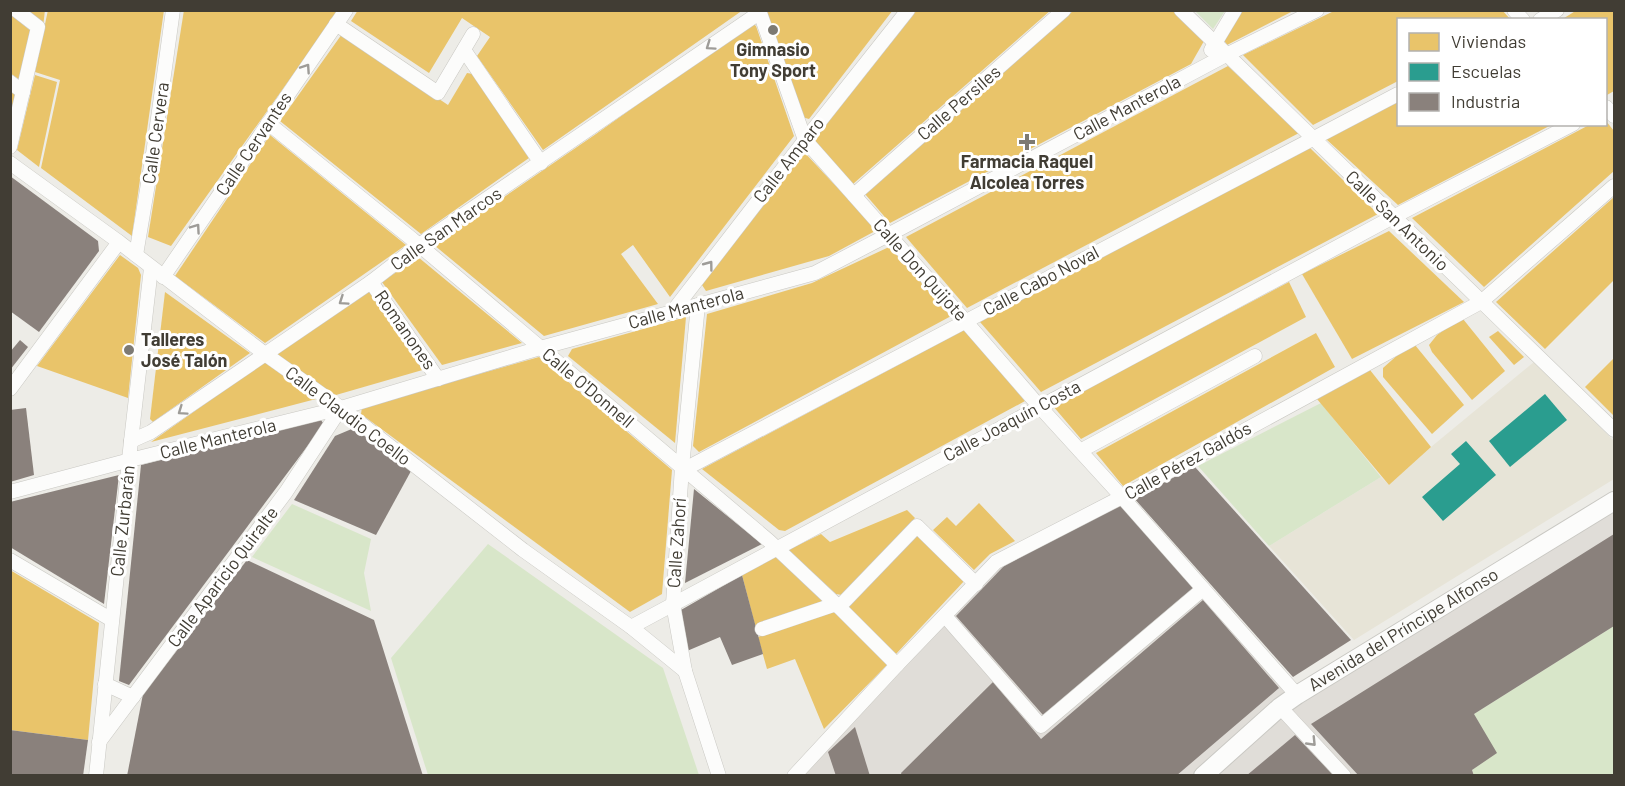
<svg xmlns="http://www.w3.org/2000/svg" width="1625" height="786" font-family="Barlow,sans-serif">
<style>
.industrial{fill:#e0ddd8}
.education{fill:#e7e4d7}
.green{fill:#d8e6c9}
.homes{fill:#e9c46a}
.schools{fill:#2a9d8f}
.industry{fill:#8a817c}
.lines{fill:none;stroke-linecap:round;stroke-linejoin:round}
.minor-casing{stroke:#c9c8c3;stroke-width:15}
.tertiary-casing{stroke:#c9c8c3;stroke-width:20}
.minor{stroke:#fcfcfb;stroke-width:14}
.tertiary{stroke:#fcfcfb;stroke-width:18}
.oneway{stroke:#9e9c98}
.poi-dot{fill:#7d7a73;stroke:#fff;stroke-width:2}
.labels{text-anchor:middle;stroke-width:6;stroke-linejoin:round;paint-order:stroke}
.poi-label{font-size:18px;font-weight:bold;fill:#413d34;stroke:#fff}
.street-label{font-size:18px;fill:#413d34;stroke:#fff}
</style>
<rect width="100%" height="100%" fill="#edece7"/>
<!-- industrial -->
<path class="industrial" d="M1122 497 1297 695 1614 503V775L795 776 996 562Z"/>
<!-- education -->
<path class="education" d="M1534 362 1614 441V479L1354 640 1269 546 1381 477 1389 485 1431 447Z"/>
<!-- green -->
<g class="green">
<path d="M1195 11H1225L1213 29Z"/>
<path d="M1321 403 1381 477 1269 546 1198 466Z"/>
<path d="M292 504 371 539 364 573 371 611 252 557Z"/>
<path d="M488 544 663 668 699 775H428L391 658Z"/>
<path d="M1614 626V775L1474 776 1472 770 1496 753 1474 714Z"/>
</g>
<!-- homes -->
<g class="homes">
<path d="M21 10H45L43 27Z"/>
<path d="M48 10H164L132 236 41 168 60 80 35 72Z"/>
<path d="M184 10H339L171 246 148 237Z"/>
<path d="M358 10H743L543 150 477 56 490 37 462 18 429 73 351 21Z"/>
<path d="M767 10H893L809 119 802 117 766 17Z"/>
<path d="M917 10H1051L853 184 814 140Z"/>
<path d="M1074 10H1172L1204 41 1191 64 890 223 865 194Z"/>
<path d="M1241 10H1295L1227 45 1223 39Z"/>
<path d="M1336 10H1502L1511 20H1398V81L1313 125 1243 55Z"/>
<path d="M1577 10H1614V91L1607 95 1606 93V20H1561Z"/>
<path d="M10 14 31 31 20 80 10 73Z"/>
<path d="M752 23 756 26 794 136 670 297 633 245 621 254 658 304 544 336 434 245 596 134Z"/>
<path d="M342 34 448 105 467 73 473 74 529 158 421 234 280 121Z"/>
<path d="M1228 66 1299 133 967 308 906 237Z"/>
<path d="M35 75 57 82 39 167 17 150Z"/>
<path d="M10 88 19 94 10 125Z"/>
<path d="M1398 101V124H1553L1398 205 1326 139Z"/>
<path d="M1606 121 1614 131V171L1484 287 1412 218 1591 124H1606Z"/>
<path d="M270 135 406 245 265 343 175 276Z"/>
<path d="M1309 147 1378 214 1041 392 980 322Z"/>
<path d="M804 152 877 230 829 256 706 291 700 282Z"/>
<path d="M1614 197V280L1545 349 1496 302Z"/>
<path d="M1389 231 1464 302 1352 359 1302 274Z"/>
<path d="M889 247 953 315 699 452 693 446 707 314 812 283Z"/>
<path d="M120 255 138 268 141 275 128 398 37 366Z"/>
<path d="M418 257 522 343 442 365 382 282Z"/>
<path d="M1289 282 1306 317 1081 439 1053 406Z"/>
<path d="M369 291 426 369 336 395 328 393 277 354Z"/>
<path d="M165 292 250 353 153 422 150 419Z"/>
<path d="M686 317 675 443 568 356 572 349Z"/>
<path d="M1463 319 1505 371 1472 400 1432 352 1429 345 1437 335 1451 325Z"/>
<path d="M964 330 1025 401 785 531 779 530 702 469Z"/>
<path d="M1498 331 1524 357 1514 365 1489 337Z"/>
<path d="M1316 333 1335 367 1123 486 1096 453Z"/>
<path d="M1415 345 1464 405 1432 434 1383 377V368L1401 352Z"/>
<path d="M539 357 672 470 662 594 630 612 361 414 362 407Z"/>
<path d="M1614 358V416L1585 387Z"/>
<path d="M264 362 316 399 151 442Z"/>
<path d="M1370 370 1431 447 1389 485 1317 399Z"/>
<path d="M979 503 1015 541 990 554 974 570 933 530 947 517 956 526Z"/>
<path d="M907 510 915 518 842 595 836 594 788 550 821 534 830 542Z"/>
<path d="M918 532 966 579 896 654 848 606Z"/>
<path d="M777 556 828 601 755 625 742 575Z"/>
<path d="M10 570 99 623 88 740 10 730Z"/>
<path d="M834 610 889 663 824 729 795 659 767 669 758 637Z"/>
</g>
<!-- schools -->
<g class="schools">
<path d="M1545 394 1567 420 1510 467 1489 441Z"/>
<path d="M1466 441 1496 475 1443 521 1422 497 1460 464 1451 454Z"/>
</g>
<!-- industry -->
<g class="industry">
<path d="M10 176 98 241 99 251 39 332 10 311Z"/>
<path d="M20 340 28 347 10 370V352Z"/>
<path d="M26 408 34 475 10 482V410Z"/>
<path d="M320 419 324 424 129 685 119 681 141 465Z"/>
<path d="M354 428 411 471 376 535 294 500 335 436Z"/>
<path d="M1195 467 1351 640 1293 677 1133 497Z"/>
<path d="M119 475 104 604 10 547V502Z"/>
<path d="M694 489 762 544 685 583Z"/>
<path d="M1121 503 1193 588 1043 715 956 616 1004 566Z"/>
<path d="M1614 534V626L1474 714 1497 753 1472 770 1474 776H1359L1311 724Z"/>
<path d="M247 560 374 620 423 776H127L143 694Z"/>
<path d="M742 575 763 654 732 665 720 637 687 651 681 610Z"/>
<path d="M1203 600 1279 688 1176 776H902L901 773 993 682 1041 739Z"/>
<path d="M855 727 870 776H836L828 752Z"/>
<path d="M10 730 88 740 83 776H10Z"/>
<path d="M1295 735 1334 776H1246Z"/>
</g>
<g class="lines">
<!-- minor casing -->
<g class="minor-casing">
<g id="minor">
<path d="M759 10 805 140 966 322 1039 406 1122 497 1297 695"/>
<path d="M1181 10 1614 430"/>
<path d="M1514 10 1523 20"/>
<path d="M1540 20 1557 10"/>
<path d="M336 24 438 93 473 34"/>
<path d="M464 50 541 163"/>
<path d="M1211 50 1235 10"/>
<path d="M10 82 23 92"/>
<path d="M1606 107 1614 116"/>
<path d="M268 123 412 239 769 541 839 607 897 665"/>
<path d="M10 147 38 27 16 10"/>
<path d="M10 163 119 242 265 354 341 408 523 550 631 627 685 671"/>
<path d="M854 195 1064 10"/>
<path d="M136 255 153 154 173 10"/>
<path d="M163 277 346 10"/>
<path d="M371 282 438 379"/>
<path d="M698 305 682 467 673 604 685 671 719 776"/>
<path d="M673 311 805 140 908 10"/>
<path d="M10 389 119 242"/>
<path d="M131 441 151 432 371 282 419 245 759 13"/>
<path d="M1080 451 1255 356"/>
<path d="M685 469 1398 94"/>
<path d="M10 492 130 460 341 408 540 348 815 273 888 235 1226 55 1317 10"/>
<path d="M10 560 112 620"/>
<path d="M839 607 917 526 976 584"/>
<path d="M945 616 1041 726 1203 589"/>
<path d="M631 627 1393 217 1573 124"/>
<path d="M762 629 836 604"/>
<path d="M105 684 133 697"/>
<path d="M1280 707 1344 776"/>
<path d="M99 742 286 492 341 408"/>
<path d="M96 776 131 441 151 268"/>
<path d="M794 776 897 665 996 562 1122 497 1481 302 1614 186"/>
</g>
</g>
<!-- tertiary casing -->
<g class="tertiary-casing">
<g id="tertiary">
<path id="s1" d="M1203 776 1280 707 1297 695 1614 501"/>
</g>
</g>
<!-- minor -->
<use href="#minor" class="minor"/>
<!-- tertiary -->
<use href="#tertiary" class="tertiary"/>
</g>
<!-- one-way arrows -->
<defs><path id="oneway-chevron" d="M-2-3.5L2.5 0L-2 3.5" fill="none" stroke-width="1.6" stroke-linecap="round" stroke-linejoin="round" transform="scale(1.5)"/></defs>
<g class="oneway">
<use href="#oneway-chevron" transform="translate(710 46) rotate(145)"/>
<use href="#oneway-chevron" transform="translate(306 68) rotate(-56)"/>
<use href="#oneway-chevron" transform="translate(196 228) rotate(-55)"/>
<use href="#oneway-chevron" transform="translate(709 265) rotate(-53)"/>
<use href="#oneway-chevron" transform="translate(343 301) rotate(146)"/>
<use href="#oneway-chevron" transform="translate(182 411) rotate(145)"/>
<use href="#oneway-chevron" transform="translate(1312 742) rotate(46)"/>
</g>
<!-- markers -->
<g class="poi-dot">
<circle cx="773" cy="30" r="6"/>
<path d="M1024 133h6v6h6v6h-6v6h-6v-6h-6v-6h6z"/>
<circle cx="129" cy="350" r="6"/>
</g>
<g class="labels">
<!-- poi labels -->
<g class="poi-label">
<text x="773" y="56">Gimnasio<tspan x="773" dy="21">Tony Sport</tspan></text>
<text x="1027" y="168">Farmacia Raquel<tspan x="1027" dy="21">Alcolea Torres</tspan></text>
<text x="141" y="346" text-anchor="start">Talleres<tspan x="141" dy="21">José Talón</tspan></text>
</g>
<!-- street labels -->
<g class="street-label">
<text transform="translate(959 103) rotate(-41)" y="6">Calle Persiles</text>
<text transform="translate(1127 108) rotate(-28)" y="6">Calle Manterola</text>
<text transform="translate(156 133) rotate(-82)" y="6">Calle Cervera</text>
<text transform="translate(254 144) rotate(-56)" y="6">Calle Cervantes</text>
<text transform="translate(789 160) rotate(-52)" y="6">Calle Amparo</text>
<text transform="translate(1397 221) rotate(44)" y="6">Calle San Antonio</text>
<text transform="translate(446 229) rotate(-35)" y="6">Calle San Marcos</text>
<text transform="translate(920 270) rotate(48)" y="6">Calle Don Quijote</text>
<text transform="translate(1041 281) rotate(-28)" y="6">Calle Cabo Noval</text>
<text transform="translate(686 308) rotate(-15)" y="6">Calle Manterola</text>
<text transform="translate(405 330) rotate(55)" y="6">Romanones</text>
<text transform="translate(588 388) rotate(40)" y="6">Calle O'Donnell</text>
<text transform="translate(348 416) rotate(37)" y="6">Calle Claudio Coello</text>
<text transform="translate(1012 421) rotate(-28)" y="6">Calle Joaquín Costa</text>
<text transform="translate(218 439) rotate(-14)" y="6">Calle Manterola</text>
<text transform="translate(1188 461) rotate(-29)" y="6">Calle Pérez Galdós</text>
<text transform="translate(123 521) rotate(-84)" y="6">Calle Zurbarán</text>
<text transform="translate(677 543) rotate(-86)" y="6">Calle Zahorí</text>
<text transform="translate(223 577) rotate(-53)" y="6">Calle Aparicio Quiralte</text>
<text dy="6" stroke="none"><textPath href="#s1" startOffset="249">Avenida del Príncipe Alfonso</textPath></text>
</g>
</g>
<!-- border -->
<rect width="1625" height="786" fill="none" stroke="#413d34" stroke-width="24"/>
<!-- legend -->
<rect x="1397" y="18" width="210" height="108" fill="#ffffff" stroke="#b3b1ae" stroke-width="1.5"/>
<rect x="1409" y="33" width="30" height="18" fill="#e9c46a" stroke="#b3b1ae" stroke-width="1.5"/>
<text x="1451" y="48" font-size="18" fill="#413d34">Viviendas</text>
<rect x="1409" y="63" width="30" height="18" fill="#2a9d8f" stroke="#b3b1ae" stroke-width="1.5"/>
<text x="1451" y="78" font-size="18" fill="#413d34">Escuelas</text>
<rect x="1409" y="93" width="30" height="18" fill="#8a817c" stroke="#b3b1ae" stroke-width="1.5"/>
<text x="1451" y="108" font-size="18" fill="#413d34">Industria</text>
</svg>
